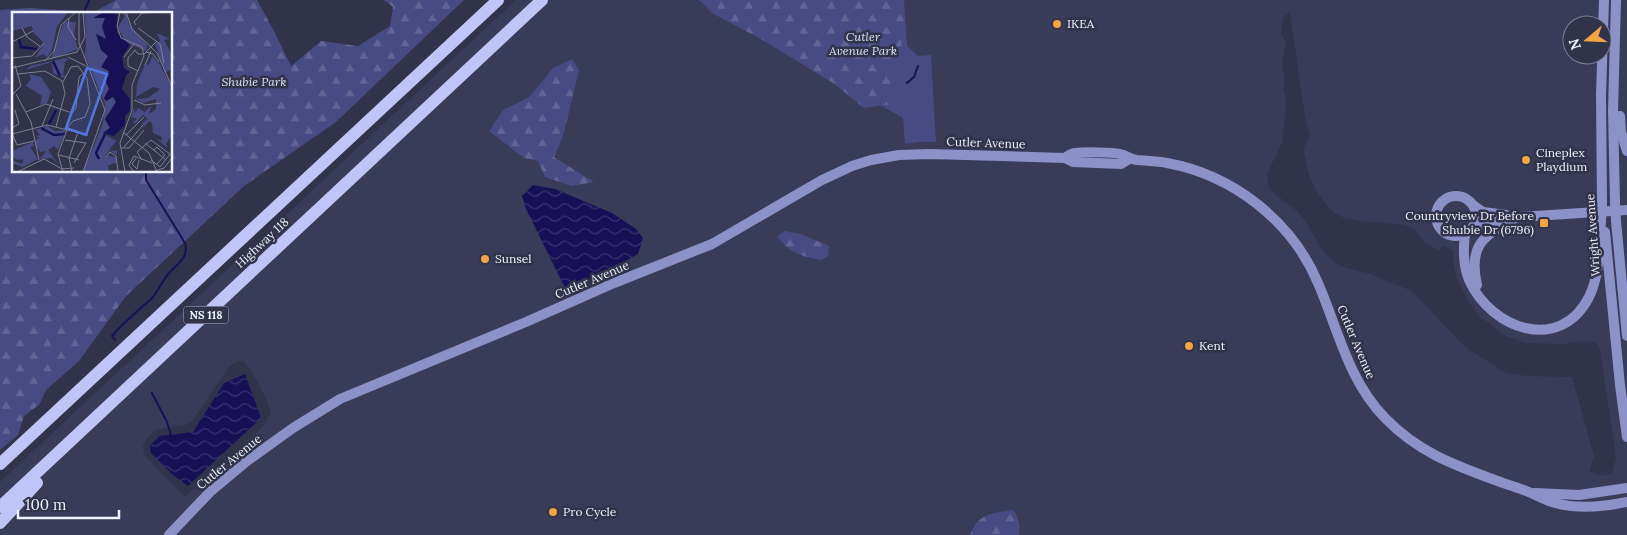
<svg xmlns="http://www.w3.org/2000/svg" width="1627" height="535" font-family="Lora,serif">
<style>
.built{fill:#393c58;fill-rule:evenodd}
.green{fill:#464b83}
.forest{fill:url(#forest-firs);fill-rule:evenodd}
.water{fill:url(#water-waves)}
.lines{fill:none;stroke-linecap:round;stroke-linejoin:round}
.stream{stroke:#181057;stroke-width:2}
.secondary{stroke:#8a92c8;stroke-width:10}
.highway{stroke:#bec6f8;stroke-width:12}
.secondary-bridge{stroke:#8a92c8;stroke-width:10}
.poi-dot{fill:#f4a443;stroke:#30334a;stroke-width:2}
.labels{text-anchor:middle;stroke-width:5;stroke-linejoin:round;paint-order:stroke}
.shield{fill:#30334a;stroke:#b6b9c8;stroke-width:1}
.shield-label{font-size:11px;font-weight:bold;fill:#f0f2fe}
.poi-label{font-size:12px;fill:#f0f2fe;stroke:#30334a;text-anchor:start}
.park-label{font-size:12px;font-style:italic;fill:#dde1f6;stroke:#30334a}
.street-label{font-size:12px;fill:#f0f2fe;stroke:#30334a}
.inset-river{fill:none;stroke:#181057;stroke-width:2.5}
.inset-road{fill:none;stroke:#7d7f92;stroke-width:1}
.view{fill:#5277e2;fill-opacity:0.15;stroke:#5277e2;stroke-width:2.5}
.inset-edge{fill:none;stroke:#f0f2fe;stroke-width:2.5}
</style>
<defs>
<pattern id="forest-firs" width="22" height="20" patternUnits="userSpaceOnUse" patternTransform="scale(1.25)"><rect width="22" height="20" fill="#464b83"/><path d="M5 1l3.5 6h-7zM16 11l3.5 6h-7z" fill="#616596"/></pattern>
<pattern id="water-waves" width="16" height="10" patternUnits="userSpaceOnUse" patternTransform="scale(1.25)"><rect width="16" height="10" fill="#181057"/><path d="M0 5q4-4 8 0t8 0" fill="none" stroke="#3a3370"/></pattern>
</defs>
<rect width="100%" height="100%" fill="#30334a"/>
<!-- built -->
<path class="built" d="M516 0H1627V535H1019L1020 529 973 526 970 535H0V482ZM1290 13 1305 117 1310 136 1303 149 1309 175 1318 194 1333 212 1344 218 1360 221 1405 225 1416 230 1426 244 1439 250 1444 246 1453 251 1454 265 1457 279 1468 300 1479 316 1506 336 1526 343 1563 344 1585 341 1595 342 1600 349 1614 444 1616 458 1612 473 1602 476 1589 471 1594 456 1572 377 1527 376 1506 373 1465 347 1412 291 1367 273 1346 268 1334 262 1323 251 1305 220 1296 210 1272 192 1268 184 1267 174 1282 143 1285 115 1286 99 1283 90 1285 79 1282 64 1286 43 1281 34V27L1284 16ZM1572 25H1602V55H1572ZM572 59 571 102 564 133 554 157 594 182 538 161 524 158 489 131 503 110 529 97 553 68ZM555 189 612 213 636 229 638 254 622 264 526 209 522 196ZM237 361H243L249 367 266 398 271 412 263 426 185 497 144 455 143 445 148 437 155 430 186 425 192 421 229 367Z"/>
<!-- green -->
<path class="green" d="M698 0H904L907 46 918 56 931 55 936 142H918L905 144 903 118Z"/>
<!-- forest -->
<g class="forest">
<path d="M116 0H257L274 31 291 66 321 41 358 46 390 26 393 7 384 0H464L336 122 244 186 126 296 79 361 46 390 39 405 24 416 18 435 0 450V10L27 8 94 12ZM14 14H171V171H14Z"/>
<path d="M700 0H903L904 14 901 51 891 84 892 104 864 108 833 83 759 38 712 13Z"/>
<path d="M572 59 579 70 564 133 554 157 594 182 572 186 545 177 538 161 524 158 489 131 503 110 529 97 553 68Z"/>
<path d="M785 231 801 234 829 246 828 256 821 260C802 257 788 252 777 236Z"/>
<path d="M1014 510C1018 518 1021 526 1019 535H970C978 513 993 513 1014 510Z"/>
</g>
<!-- water -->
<g class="water">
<path d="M533 185 555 189 612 213 636 229 643 238 638 254 567 292 526 209 522 196Z"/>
<path d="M245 374 261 418 188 486 173 475 151 453 150 445 160 436 193 432 224 383Z"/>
</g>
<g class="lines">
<!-- stream -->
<g class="stream">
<path d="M87 14 84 12 89 0"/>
<path d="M907 83 914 77 918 66"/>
<path d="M115 340 112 336C124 322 138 311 152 298 159 290 163 279 170 272 179 262 189 257 185 243L146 180V171"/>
<path d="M152 393 167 422 171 435"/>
</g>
<!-- secondary -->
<g class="secondary">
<path d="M1620 116 1621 132 1627 151"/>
<path d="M1065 158C1068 156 1071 153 1075 153 1083 152 1112 152 1120 154 1127 155 1129 159 1137 160 1147 161 1157 161 1167 163 1233 175 1292 221 1318 283 1338 329 1348 380 1385 418 1420 454 1457 466 1503 483 1512 486 1522 489 1531 493 1538 496 1545 500 1552 502 1576 510 1603 507 1627 502"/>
<circle cx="1456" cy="216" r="20"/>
<path d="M1615 202 1613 111 1616 0"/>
<path d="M1602 203 1601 95 1604 0"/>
<path d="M1473 205 1483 212 1506 215"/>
<path d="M1616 221 1627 336"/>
<path d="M1473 228 1489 221 1520 217 1627 210"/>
<path d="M1605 232 1620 385 1627 437"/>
<path d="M1465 235C1463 250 1463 265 1469 280 1491 329 1560 354 1589 297 1600 275 1599 246 1601 221"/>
<path d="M1477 285C1469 249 1480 236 1512 221"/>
<path d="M1535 493 1579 495 1627 488"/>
<path d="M169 535 210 492 247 461 293 428 340 399 526 322 614 283 712 244 822 180 852 166 871 160 899 155 930 154 1065 158 1073 162 1121 164 1129 159"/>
</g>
<!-- highway -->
<g class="highway">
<path d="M0 464 498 0"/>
<path d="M0 507 542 0"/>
<path d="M0 523 37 483"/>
</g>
<!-- secondary-bridge -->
<g class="secondary-bridge">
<path d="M1615 202 1616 221"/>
<path d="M1601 221 1602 203"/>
</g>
</g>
<!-- markers -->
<g class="poi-dot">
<circle cx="1057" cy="24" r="5"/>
<circle cx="1526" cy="160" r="5"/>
<rect x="1539" y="218" width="10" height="10" rx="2.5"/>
<circle cx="485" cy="259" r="5"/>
<circle cx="1189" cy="346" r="5"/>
<circle cx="553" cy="512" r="5"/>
</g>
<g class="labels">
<!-- shield labels -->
<rect class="shield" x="183.5" y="306.5" width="45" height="17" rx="4"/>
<g class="shield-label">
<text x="206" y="319">NS 118</text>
</g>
<!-- poi labels -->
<g class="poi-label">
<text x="1067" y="28">IKEA</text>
<text x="1536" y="157">Cineplex<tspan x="1536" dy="14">Playdium</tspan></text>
<text x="1534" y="220" text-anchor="end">Countryview Dr Before<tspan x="1534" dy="14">Shubie Dr (6796)</tspan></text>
<text x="495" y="263">Sunsel</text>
<text x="1199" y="350">Kent</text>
<text x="563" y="516">Pro Cycle</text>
</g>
<!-- park labels -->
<g class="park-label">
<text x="863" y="41">Cutler<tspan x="863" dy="14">Avenue Park</tspan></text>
<text x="254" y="86">Shubie Park</text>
</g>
<!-- street labels -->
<g class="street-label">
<text transform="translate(986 143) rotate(2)" y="4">Cutler Avenue</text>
<text transform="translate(1593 235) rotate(-94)" y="4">Wright Avenue</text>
<text transform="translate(262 243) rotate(-43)" y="4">Highway 118</text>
<text transform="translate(592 280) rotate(-23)" y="4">Cutler Avenue</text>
<text transform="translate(1356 342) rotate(67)" y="4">Cutler Avenue</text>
<text transform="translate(229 462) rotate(-39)" y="4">Cutler Avenue</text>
</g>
</g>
<!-- overview -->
<g transform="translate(12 12)">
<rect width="160" height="160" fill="#30334a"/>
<path d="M72 0H92L87 5 93 6 90 14 94 27 85 22 89 38 96 43V48L89 55 97 59 94 70 97 78 92 86 94 89 102 84 104 90 93 107 98 116 91 121 103 130 93 144 104 145V151L95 153 97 160H71L91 111 93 92 73 42 75 25ZM21 130 22 134 18 135 26 147 11 155 2 152 0 148 10 152 12 147 5 148 0 144V139Z" fill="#464b83"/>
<path d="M0 0H56L45 15 40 38 35 45 31 42 23 46 32 31 21 20 20 14 0 19ZM91 0 82 1V5L92 7 91 21 84 20 80 23 83 22 85 33 74 31 73 1ZM109 0H114L117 12 135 33 134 39 113 30 106 15 113 4ZM52 10H64L62 24 66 37 39 47ZM145 21 158 27 152 28 160 43V56L157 59 153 60 143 32 148 29ZM76 33H81L79 45H90L88 57 96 58 93 66 97 75 96 80 94 81 93 72H89L90 83 73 44ZM142 41 160 76V123L154 132 156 136 143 126 149 129 150 125 141 121 140 111 137 109 128 120 132 114 130 111 136 107 131 103 123 112 121 110 125 107 119 105 122 96 123 101 126 96 133 100 139 94 137 102 144 97V87L131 91 124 87 136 86 148 77 141 75 124 85 125 71 133 52 137 53 140 44 148 53ZM54 46 57 48 53 49 51 63 55 64 52 66 41 61 40 50 14 58 18 54ZM17 62 29 65 39 80 35 91 28 93 30 84 14 74 19 67ZM35 114 43 119 54 118 46 138 42 134 36 138 48 154 40 146 28 147 34 139 29 140 24 135 23 129 27 126 24 124 28 123 24 118ZM91 122 105 129 95 139 98 138 103 139 105 138V143L98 138 93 144 103 145 98 149 102 151 96 154 97 160 94 156 95 149 84 143Z" fill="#464b83"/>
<path d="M17 135 20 141 12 148 0 144 1 140Z" fill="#464b83"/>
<path d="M92 0 105 2V21L118 33 110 45 112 56 118 60 114 63 110 77 118 87V99L113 104V113L102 124 91 121 98 116 93 107 104 90 101 85 94 89 92 86 97 77 94 70 97 59 89 55 96 44 89 38 84 22 94 27 90 14 93 6H81Z" fill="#181057"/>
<path class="inset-river" d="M7 27 9 35 25 37M41 49 48 64M37 112 44 98M29 116 42 123 53 122M87 147 84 141 93 122"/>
<path class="inset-road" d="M67 0V31L93 98 71 160M108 0 105 14 109 26 130 35 132 44 120 73V98L108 131 113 160M114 0 120 17 145 41 160 75M57 6 56 15 64 28M124 13 122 10 130 1 153 0M10 16 15 25 29 35M126 16 148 32 152 51M0 30 21 19M134 40 141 42 147 50M56 45 74 54M112 45 122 32M0 46 20 44 32 31M33 49 42 39 49 13 64 0M133 53 139 39M0 56 65 40 73 25 71 0M126 59 116 54V46L123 38 126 42H132L145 29M6 62 33 59 50 69 53 81 44 115M51 70 59 55 66 54 75 66 78 92 73 105 61 109 56 115 46 142 51 160M4 82 19 110 27 148M0 83 9 74 3 53M122 88 133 93 149 91M14 100 34 92 60 101 64 96 67 65 72 61M30 114 41 87M0 116 7 112 3 98M0 121 5 133 22 129M112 121 137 141 145 160M0 122 35 113 76 123M114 123 132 105M53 128 74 131M133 131 154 148M112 135 131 113M109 136H117L132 118M142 138 145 135 153 143 145 152M47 143 67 148M94 145 98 140 104 144 106 159M124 146 120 152 125 157 127 148M130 148 125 140 139 128 158 142 148 155 139 148M62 151 74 131M143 159 152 156 160 146M5 160 32 147 50 157 62 156M60 160 57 146 66 120M122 160 117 153 122 144 140 151"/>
<path class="view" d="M75 56 95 62 74 123 54 116Z"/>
<rect width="160" height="160" class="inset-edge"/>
</g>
<!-- north arrow -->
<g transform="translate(1587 40) rotate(251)"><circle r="24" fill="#30334a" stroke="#7d7f92"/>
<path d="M0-4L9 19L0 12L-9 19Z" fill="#f4a443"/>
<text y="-8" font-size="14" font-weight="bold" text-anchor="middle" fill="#f0f2fe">N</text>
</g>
<!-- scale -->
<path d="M18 510v8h101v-8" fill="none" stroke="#f0f2fe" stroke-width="2.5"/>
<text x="25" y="510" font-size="15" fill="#f0f2fe" stroke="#30334a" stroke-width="4" paint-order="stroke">100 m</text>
</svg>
